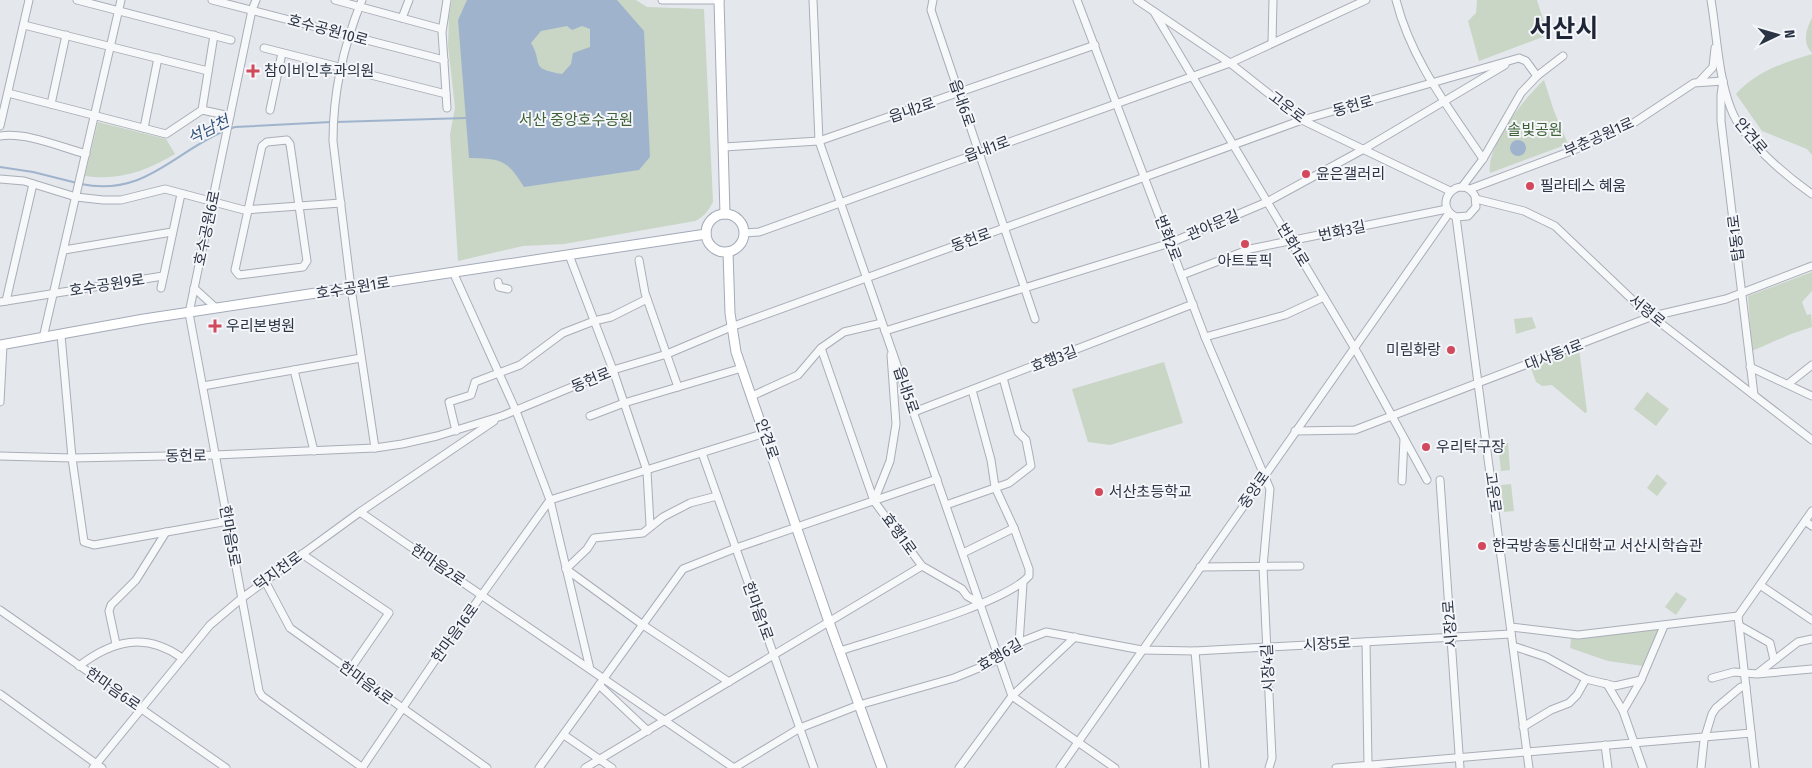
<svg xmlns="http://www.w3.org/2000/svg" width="1812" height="768" font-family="'Fira Sans Condensed','Noto Sans KR',sans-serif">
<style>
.green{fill:#c9d6c5}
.water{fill:#9fb4cc;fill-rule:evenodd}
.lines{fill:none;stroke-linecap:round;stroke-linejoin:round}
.stream{stroke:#9fb4cc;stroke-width:2}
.minor-casing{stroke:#a9aeb7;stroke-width:9}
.major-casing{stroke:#a3abb8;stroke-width:11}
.minor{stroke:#f7f8fa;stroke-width:7}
.major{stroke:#fff;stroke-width:9}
.poi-dot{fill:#d1495b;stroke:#f4f6f9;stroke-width:2}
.labels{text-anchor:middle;stroke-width:4;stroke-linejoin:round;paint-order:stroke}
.street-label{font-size:15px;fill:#2b3445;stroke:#f4f6f9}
.poi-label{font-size:15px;fill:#2b3445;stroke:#f4f6f9;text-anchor:start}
.park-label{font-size:15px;fill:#3f6138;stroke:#f4f6f9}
.water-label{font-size:16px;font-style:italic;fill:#34527a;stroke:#f4f6f9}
.town-label{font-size:25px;font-weight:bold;fill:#1d2536;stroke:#f4f6f9}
</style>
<rect width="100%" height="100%" fill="#e4e7ec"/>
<!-- green -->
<g class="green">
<path d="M452 0H636L647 7 704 9 713 202C708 211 704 217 695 221L564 244 523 246 458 261 450 134 455 108 448 45 449 17Z"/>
<path d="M1477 0H1537L1548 35 1479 61 1468 21 1476 13Z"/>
<path d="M1812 18V53C1802 43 1806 29 1812 18Z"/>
<path d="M1812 54V155L1807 149 1762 131 1736 94C1757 71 1783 63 1812 54Z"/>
<path d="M1544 80 1554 111 1568 144 1490 173C1486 145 1525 98 1544 80Z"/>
<path d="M98 122 166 139 175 154C146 171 120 181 85 176Z"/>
<path d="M1812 272V291L1802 302 1807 315 1811 314 1812 327 1791 334 1752 351 1748 296Z"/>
<path d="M1532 317 1536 328 1516 334 1514 319Z"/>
<path d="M1577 348H1579L1587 412 1585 413 1552 385 1542 386 1536 382 1531 368Z"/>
<path d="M1164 362 1183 423 1110 445 1088 442 1072 389Z"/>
<path d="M1647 392 1669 409 1656 426 1634 409Z"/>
<path d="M1508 443 1510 470 1501 471 1498 444Z"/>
<path d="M1657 474 1667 483 1657 496 1647 488Z"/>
<path d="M1511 484 1514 511 1504 512 1501 485Z"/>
<path d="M1676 592 1687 599 1676 615 1665 607Z"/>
<path d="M1659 629 1643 666 1608 661 1570 648 1571 639Z"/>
</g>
<!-- water -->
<g class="water">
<path d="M467 0H617L644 31 650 157 639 170 524 187C507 159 501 159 469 158L458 20ZM567 26 572 30 582 26 590 29V47L573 53 571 64 562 74C528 68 544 64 531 43L541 31Z"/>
<circle cx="1518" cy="148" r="8"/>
</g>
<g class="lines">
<!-- stream -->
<g class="stream">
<path d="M336 122 466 118"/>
<path d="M229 129 235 127 331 122"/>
<path d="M0 167 33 172 77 183"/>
<path d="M81 184C144 197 173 153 224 131"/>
</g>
<!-- minor casing -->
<g class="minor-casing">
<g id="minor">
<path d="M77 0 231 40"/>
<path d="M212 0 444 60"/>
<path d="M256 0 252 10 189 313 259 691 262 696 363 768"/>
<path d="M335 0 442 29"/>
<path d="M362 0C344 44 333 93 333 141L351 288 375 448"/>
<path d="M447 0 442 32 447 108"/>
<path d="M662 0H720"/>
<path d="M813 0 819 141 1012 696 1115 768"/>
<path d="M933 0 931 10 1035 319"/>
<path d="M1077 0 1205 337 1270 489 1263 567 1272 758 1269 768"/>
<path d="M1137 0 1230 63 1302 120 1450 191"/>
<path d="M1396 0C1411 60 1449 108 1483 159"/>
<path d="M1711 0C1717 35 1718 76 1731 109 1742 139 1786 176 1812 194"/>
<path d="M1154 12 1358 354 1427 480"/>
<path d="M402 18 409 0"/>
<path d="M24 25 208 71"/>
<path d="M1272 43 1273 0"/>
<path d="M264 48 446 94"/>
<path d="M1723 81 1721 95V121L1754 395"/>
<path d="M1699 82 1713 67 1715 48"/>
<path d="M8 93 166 134 202 110 230 116"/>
<path d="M51 104 66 35"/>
<path d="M202 110 214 35"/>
<path d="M270 110 282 53"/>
<path d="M0 126 29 0"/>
<path d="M144 128 158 58"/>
<path d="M0 136C27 132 60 147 86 154"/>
<path d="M287 140 290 144 307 261 303 267 239 275 235 270 262 146 267 142Z"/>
<path d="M724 147 819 141 1095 45"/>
<path d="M0 179 24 181 76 197 103 200H121L165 189 244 210 341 203"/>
<path d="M1462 187 1483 159 1521 93 1537 76 1563 56"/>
<path d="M1470 189 1574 150 1632 124 1694 83 1723 81"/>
<path d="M1476 199 1524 211 1555 226 1641 308 1812 440"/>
<path d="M1456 217 1468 216 1476 207 1475 196C1461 171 1430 204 1456 217L1529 768"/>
<path d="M744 233 759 232 1230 63 1366 0"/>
<path d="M64 250 172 232"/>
<path d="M569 255 613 370 647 471 650 525"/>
<path d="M639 260 645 293 678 387"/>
<path d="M453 272 516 411 550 500 590 669"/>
<path d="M1182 275 1250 249 1447 209"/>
<path d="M498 282 499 287 508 289"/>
<path d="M161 288 181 194"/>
<path d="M194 288 216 308"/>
<path d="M6 301 33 184"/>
<path d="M0 302 163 276"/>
<path d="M885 331 1170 243 1267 202 1364 149 1505 65"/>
<path d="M61 335 72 458 84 542 94 545 228 521"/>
<path d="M1205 337 1285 315 1324 297"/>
<path d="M43 338 121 0"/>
<path d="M821 348 874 501 922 566 962 589 967 596 981 604"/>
<path d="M1750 367 1812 396"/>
<path d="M294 370 314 451"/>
<path d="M1788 384 1812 365"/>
<path d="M203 386 361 358"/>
<path d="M752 396 798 375 821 348 844 332 882 323"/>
<path d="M0 402 3 345"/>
<path d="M914 412 1193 304"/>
<path d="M590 416 624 403 742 368"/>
<path d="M456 431 449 402 471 395 475 382 520 365 563 333 594 321 611 317 647 299"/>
<path d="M1295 431 1355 430 1653 316 1726 299 1812 266"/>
<path d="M702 453 814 768"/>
<path d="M0 456 72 458 215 455 375 448 402 444 437 436 502 416 613 370 667 354 731 327 1302 120 1519 58 1526 61 1537 76"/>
<path d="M1440 480 1460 768"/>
<path d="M1402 481 1404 439"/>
<path d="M874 501 890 461 896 424 891 355"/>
<path d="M946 505 1009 483 1031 466 1026 440 1018 432 1003 378"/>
<path d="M360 512 734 768"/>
<path d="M1805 521 1812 526"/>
<path d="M963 553 1014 528"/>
<path d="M302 554 389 613 349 671"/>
<path d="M1200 567 1300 566"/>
<path d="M566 569 643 625 729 682"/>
<path d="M566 569 587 549 594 538 643 533 663 517 690 503 717 496"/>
<path d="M265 581 290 628 487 768"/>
<path d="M1760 585 1812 620"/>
<path d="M0 610 226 768"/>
<path d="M1740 626 1770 643 1774 660"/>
<path d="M1511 627 1578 635 1738 616"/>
<path d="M1366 642 1368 765"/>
<path d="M116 644 109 611 111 605 136 580 166 532"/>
<path d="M1019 644 1023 583"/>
<path d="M1513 646 1546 657 1586 679"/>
<path d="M840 651C881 637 1003 605 1029 576V569L1014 528 995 487 991 460 972 390"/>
<path d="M1195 651 1205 768"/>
<path d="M79 666C113 640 146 632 182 658"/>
<path d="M1758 673 1798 642 1812 639"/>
<path d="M1712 678 1734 672 1757 674 1812 669"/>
<path d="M1641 680 1623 711 1643 768"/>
<path d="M1607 684 1623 711"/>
<path d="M599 685 648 731"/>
<path d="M0 694 102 768"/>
<path d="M1523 727 1551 710 1569 703 1577 695 1586 679 1615 686 1641 680 1664 626"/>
<path d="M564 735 612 768"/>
<path d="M1605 745 1608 768"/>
<path d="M93 768 210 625 242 598 360 512 494 421"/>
<path d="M362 768 440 653 550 500 765 433"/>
<path d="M539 768 683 569 736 548 937 479"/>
<path d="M585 768 922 566"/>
<path d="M734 768 800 728 859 705 954 678 991 663 1023 641 1046 632 1142 650 1195 651 1511 634"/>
<path d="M959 768 1012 696 1075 637"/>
<path d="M1060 768 1449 213"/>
<path d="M1336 768 1751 733"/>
<path d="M1701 768 1704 740 1712 714 1716 708 1741 687H1746"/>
<path d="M1755 768 1738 616 1812 511"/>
</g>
</g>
<!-- major casing -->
<g class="major-casing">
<g id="major">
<path d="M719 0 725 214"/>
<circle cx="725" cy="233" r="19"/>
<path d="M728 252 730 313 736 352 829 622 882 768"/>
<path d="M0 345 144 319 706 234"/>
</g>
</g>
<!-- minor -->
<use href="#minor" class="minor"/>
<!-- major -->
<use href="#major" class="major"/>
</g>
<!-- markers -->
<g class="poi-dot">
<path d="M250.5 63.5h5v5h5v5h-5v5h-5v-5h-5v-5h5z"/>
<circle cx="1306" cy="174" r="5"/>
<circle cx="1530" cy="186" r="5"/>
<circle cx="1245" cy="244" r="5"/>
<path d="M212.5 318.5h5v5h5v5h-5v5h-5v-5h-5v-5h5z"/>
<circle cx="1451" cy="350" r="5"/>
<circle cx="1426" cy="447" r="5"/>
<circle cx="1099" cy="492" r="5"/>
<circle cx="1482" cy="546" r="5"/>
</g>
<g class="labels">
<!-- street labels -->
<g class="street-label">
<text transform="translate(328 30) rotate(15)" y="5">호수공원10로</text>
<text transform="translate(962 103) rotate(71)" y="5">읍내6로</text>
<text transform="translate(1353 106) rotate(-16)" y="5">동헌로</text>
<text transform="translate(1287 107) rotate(37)" y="5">고운로</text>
<text transform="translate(912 110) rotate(-19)" y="5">읍내2로</text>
<text transform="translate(1751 136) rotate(50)" y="5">안견로</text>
<text transform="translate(1599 137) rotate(-24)" y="5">부춘공원1로</text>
<text transform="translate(987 149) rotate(-20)" y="5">읍내1로</text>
<text transform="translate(1213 225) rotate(-23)" y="5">관아문길</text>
<text transform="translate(207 228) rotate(-78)" y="5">호수공원6로</text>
<text transform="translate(1342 231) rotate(-12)" y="5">번화3길</text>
<text transform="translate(1168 238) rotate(69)" y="5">번화2로</text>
<text transform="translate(1736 238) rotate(-97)" y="5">탑동1로</text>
<text transform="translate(971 240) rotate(-20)" y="5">동헌로</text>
<text transform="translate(1293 245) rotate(59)" y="5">번화1로</text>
<text transform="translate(107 285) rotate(-9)" y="5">호수공원9로</text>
<text transform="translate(353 288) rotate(-9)" y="5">호수공원1로</text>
<text transform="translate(1647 311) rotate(39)" y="5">서령로</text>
<text transform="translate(1554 355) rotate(-21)" y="5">대사동1로</text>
<text transform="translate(1054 359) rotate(-21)" y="5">효행3길</text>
<text transform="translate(591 380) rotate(-22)" y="5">동헌로</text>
<text transform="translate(906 390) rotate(71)" y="5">읍내5로</text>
<text transform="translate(767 439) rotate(71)" y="5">안견로</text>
<text transform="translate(186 456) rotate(-1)" y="5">동헌로</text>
<text transform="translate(1254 490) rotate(-55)" y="5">중앙로</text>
<text transform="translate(1493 492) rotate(82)" y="5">고운로</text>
<text transform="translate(899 534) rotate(54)" y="5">효행1로</text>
<text transform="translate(230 536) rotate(80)" y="5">한마음5로</text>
<text transform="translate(438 565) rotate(34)" y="5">한마음2로</text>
<text transform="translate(278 571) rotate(-36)" y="5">덕지천로</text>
<text transform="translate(758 611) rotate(70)" y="5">한마음1로</text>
<text transform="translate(1450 624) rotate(-94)" y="5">시장2로</text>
<text transform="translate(455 633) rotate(-54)" y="5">한마음16로</text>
<text transform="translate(1327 644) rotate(-3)" y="5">시장5로</text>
<text transform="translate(1000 655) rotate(-30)" y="5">효행6길</text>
<text transform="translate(1268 668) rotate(-93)" y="5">시장4길</text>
<text transform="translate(366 683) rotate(36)" y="5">한마음4로</text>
<text transform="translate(113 689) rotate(35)" y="5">한마음6로</text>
</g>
<!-- poi labels -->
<g class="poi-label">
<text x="264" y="76">참이비인후과의원</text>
<text x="1316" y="179">윤은갤러리</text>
<text x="1540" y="191">필라테스 혜움</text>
<text x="1245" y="266" text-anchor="middle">아트토픽</text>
<text x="226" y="331">우리본병원</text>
<text x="1441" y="355" text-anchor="end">미림화랑</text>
<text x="1436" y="452">우리탁구장</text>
<text x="1109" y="497">서산초등학교</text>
<text x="1492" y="551">한국방송통신대학교 서산시학습관</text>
</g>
<!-- park labels -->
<g class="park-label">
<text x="576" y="125">서산 중앙호수공원</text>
<text x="1535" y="135">솔빛공원</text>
</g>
<!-- water labels -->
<g class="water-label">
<text transform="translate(208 129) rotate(-26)" y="6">석남천</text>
</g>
<!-- town labels -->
<g class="town-label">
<text x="1564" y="37">서산시</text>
</g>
</g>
<!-- north arrow -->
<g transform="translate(1777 35) rotate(85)" stroke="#f4f6f9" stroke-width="4" paint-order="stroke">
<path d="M0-4L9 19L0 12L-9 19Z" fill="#2b3445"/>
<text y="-8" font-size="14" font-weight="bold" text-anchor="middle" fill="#2b3445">N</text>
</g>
</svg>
